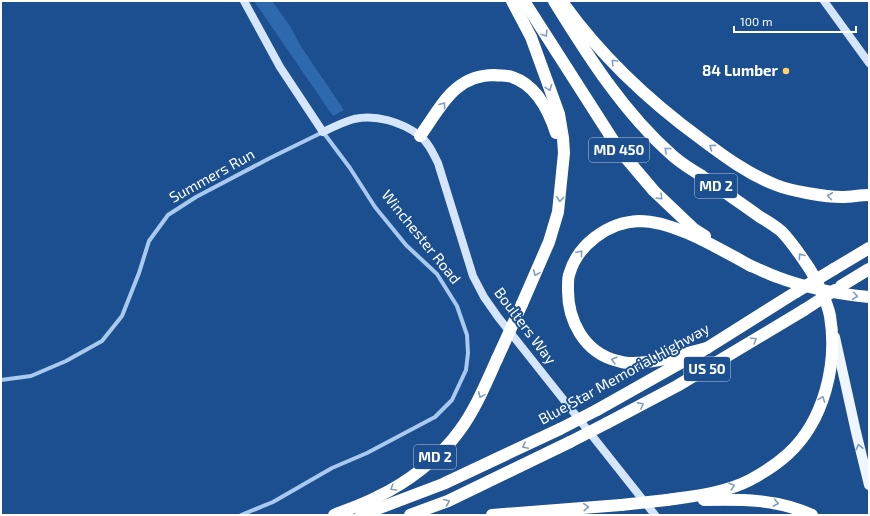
<svg xmlns="http://www.w3.org/2000/svg" width="870" height="516" font-family="'Exo 2',sans-serif">
<style>
.green{fill:#2e69ad}
.lines{fill:none;stroke-linecap:round;stroke-linejoin:round}
.street{stroke:#a9c9ee;stroke-width:4}
.secondary{stroke:#d6e6fa;stroke-width:8}
.primary{stroke:#f0f6ff;stroke-width:10}
.highway{stroke:#fff;stroke-width:12}
.highway-bridge{stroke:#fff;stroke-width:12}
.oneway{stroke:#829ec1}
.oneway2{stroke:#7b9ac1}
.poi-dot{fill:#ffd166;stroke:#1b4f8f;stroke-width:1.5}
.labels{text-anchor:middle;stroke-width:4;stroke-linejoin:round;paint-order:stroke}
.shield{fill:#1b4f8f;stroke:#bbcadd;stroke-width:1}
.shield-label{font-size:14px;font-weight:bold;fill:#fff}
.poi-label{font-size:15px;font-weight:bold;fill:#fff;stroke:#1b4f8f;text-anchor:end}
.street-label{font-size:15px;fill:#fff;stroke:#1b4f8f}
</style>
<rect width="100%" height="100%" fill="#1b4f8f"/>
<!-- green -->
<path class="green" d="M254 1H272L290 26 300 45 344 110 333 116Z"/>
<g class="lines">
<!-- street -->
<path class="street" d="M1 380 31 376 66 361 102 341 122 316 139 273 149 241 168 215 196 197 270 158 323 132 350 168 375 207 406 245 437 274 457 306 467 335 468 353 466 370 452 400 435 417 367 453 332 468 273 502 241 515"/>
<!-- secondary -->
<g class="secondary">
<path d="M244 1 280 67 323 132C333 127 343 122 354 119 376 114 401 122 419 135 428 142 433 153 438 163L473 276 484 297 498 317 655 515"/>
<path d="M824 1 869 63"/>
</g>
<!-- primary -->
<path class="primary" d="M835 337 856 432 869 485"/>
<!-- highway -->
<g class="highway">
<path d="M512 1 531 37 559 114 563 138 564 153 558 212 549 242 522 304"/>
<path d="M524 1 620 151 654 191 694 229 705 236"/>
<path d="M554 1C588 56 624 113 673 156 681 163 692 170 702 176 721 190 741 203 760 217 767 221 775 226 781 231 791 241 799 253 807 265 815 276 828 304 830 316 838 364 824 421 788 454 777 464 763 473 750 480 725 493 694 496 667 500"/>
<path d="M563 3C601 56 649 101 701 139 725 157 748 174 776 185 791 191 825 197 842 197 851 197 860 195 869 195"/>
<path d="M420 136C431 121 443 99 457 88 468 79 481 75 494 75 500 76 507 75 512 77 536 85 549 111 556 133"/>
<path d="M834 269 869 248"/>
<path d="M841 286 869 269"/>
<path d="M707 348C682 354 655 364 629 363 625 363 621 362 618 361 584 353 567 320 568 287 568 283 568 278 569 275 577 245 608 222 639 221 675 221 719 249 751 266"/>
<path d="M597 410 707 348 796 292"/>
<path d="M607 423 677 386 804 310"/>
<path d="M704 500C741 499 778 499 812 515"/>
<path d="M334 515C349 509 363 504 377 497 407 483 441 457 460 430 476 408 486 383 497 359"/>
<path d="M361 515 443 484 560 429"/>
<path d="M410 515 448 501 570 442"/>
<path d="M492 515 621 505"/>
</g>
<!-- highway-bridge -->
<g class="highway-bridge">
<path d="M751 266C759 269 768 274 777 277 806 288 838 294 869 297"/>
<path d="M796 292 834 269"/>
<path d="M804 310 835 290"/>
<path d="M497 359 522 304"/>
<path d="M560 429 597 410"/>
<path d="M570 442 607 423"/>
<path d="M621 505 667 500"/>
</g>
</g>
<!-- one-way arrows -->
<defs><path id="oneway-chevron" d="M-2-3.5L2.5 0L-2 3.5" fill="none" stroke-width="1.6" stroke-linecap="round" stroke-linejoin="round"/></defs>
<g class="oneway">
<use href="#oneway-chevron" transform="translate(545 34) rotate(57)"/>
<use href="#oneway-chevron" transform="translate(614 62) rotate(-134)"/>
<use href="#oneway-chevron" transform="translate(549 88) rotate(69)"/>
<use href="#oneway-chevron" transform="translate(443 105) rotate(-53)"/>
<use href="#oneway-chevron" transform="translate(712 147) rotate(-144)"/>
<use href="#oneway-chevron" transform="translate(667 150) rotate(-137)"/>
<use href="#oneway-chevron" transform="translate(830 196) rotate(-173)"/>
<use href="#oneway-chevron" transform="translate(660 197) rotate(44)"/>
<use href="#oneway-chevron" transform="translate(560 199) rotate(96)"/>
<use href="#oneway-chevron" transform="translate(580 253) rotate(-52)"/>
<use href="#oneway-chevron" transform="translate(801 256) rotate(-126)"/>
<use href="#oneway-chevron" transform="translate(536 273) rotate(114)"/>
<use href="#oneway-chevron" transform="translate(855 296) rotate(8)"/>
<use href="#oneway-chevron" transform="translate(754 340) rotate(-31)"/>
<use href="#oneway-chevron" transform="translate(614 360) rotate(-164)"/>
<use href="#oneway-chevron" transform="translate(481 395) rotate(114)"/>
<use href="#oneway-chevron" transform="translate(822 399) rotate(-69)"/>
<use href="#oneway-chevron" transform="translate(641 405) rotate(-28)"/>
<use href="#oneway-chevron" transform="translate(525 446) rotate(155)"/>
<use href="#oneway-chevron" transform="translate(732 486) rotate(-19)"/>
<use href="#oneway-chevron" transform="translate(393 488) rotate(149)"/>
<use href="#oneway-chevron" transform="translate(447 502) rotate(-22)"/>
<use href="#oneway-chevron" transform="translate(776 503) rotate(11)"/>
<use href="#oneway-chevron" transform="translate(586 507) rotate(-4)"/>
</g>
<use class="oneway2" href="#oneway-chevron" transform="translate(859 447) rotate(-103)"/>
<!-- markers -->
<circle class="poi-dot" cx="786" cy="71" r="4"/>
<g class="labels">
<!-- shield labels -->
<g class="shield">
<rect x="589" y="138" width="60" height="24" rx="3"/>
<rect x="695" y="174" width="42" height="24" rx="3"/>
<rect x="684" y="357" width="46" height="24" rx="3"/>
<rect x="414" y="445" width="42" height="24" rx="3"/>
</g>
<g class="shield-label">
<text x="619" y="155">MD 450</text>
<text x="716" y="191">MD 2</text>
<text x="707" y="374">US 50</text>
<text x="435" y="462">MD 2</text>
</g>
<!-- poi labels -->
<g class="poi-label">
<text x="778" y="76">84 Lumber</text>
</g>
<!-- street labels -->
<g class="street-label">
<text transform="translate(212 176) rotate(-29)" y="5">Summers Run</text>
<text transform="translate(421 237) rotate(51)" y="5">Winchester Road</text>
<text transform="translate(525 326) rotate(53)" y="5">Boulters Way</text>
<text transform="translate(624 374) rotate(-29)" y="5">Blue Star Memorial Highway</text>
</g>
</g>
<!-- border -->
<rect width="870" height="516" fill="none" stroke="#ffffff" stroke-width="4"/>
<!-- scale -->
<path d="M734 26v6h122v-6" fill="none" stroke="#ffffff" stroke-width="2"/>
<text x="740" y="26" font-size="12" fill="#ffffff" stroke="#1b4f8f" stroke-width="3" paint-order="stroke">100 m</text>
</svg>
